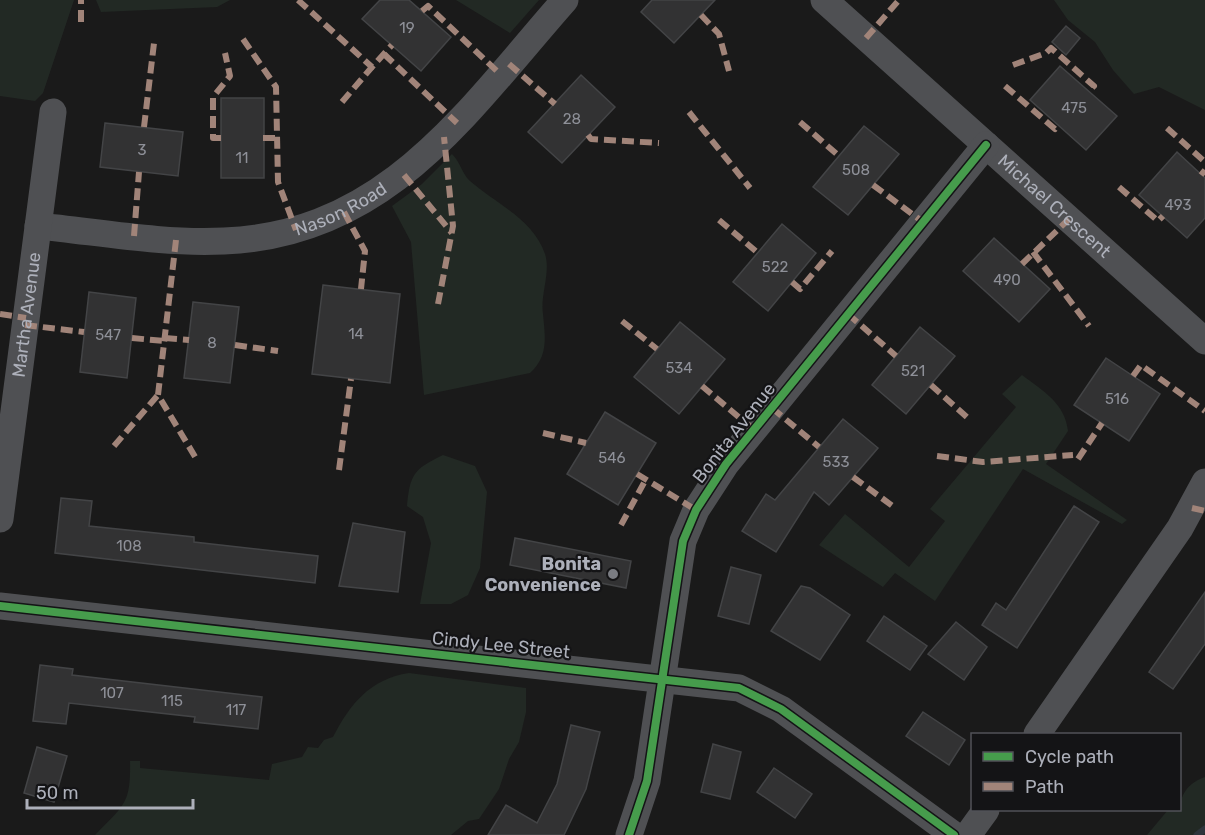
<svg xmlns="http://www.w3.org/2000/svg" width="1205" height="835" font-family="Rubik,sans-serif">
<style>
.green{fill:#222924}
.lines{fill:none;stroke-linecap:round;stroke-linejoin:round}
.stream{stroke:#2e353c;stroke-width:7}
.building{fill:#323233;stroke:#434446;stroke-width:1.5}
.minor{stroke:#4f5053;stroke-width:27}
.quiet{stroke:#a18479;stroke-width:6;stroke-dasharray:12 6;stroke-linecap:butt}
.cycleway-casing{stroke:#141416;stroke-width:11}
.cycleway{stroke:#469c4c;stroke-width:8}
.poi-dot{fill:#7a7c82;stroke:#141416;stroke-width:2}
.labels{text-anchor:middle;stroke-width:4.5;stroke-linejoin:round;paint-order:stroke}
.number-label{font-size:15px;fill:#8e9098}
.street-label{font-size:18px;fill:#adb0ba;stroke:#141416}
.poi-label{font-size:18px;font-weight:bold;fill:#adb0ba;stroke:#141416;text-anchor:end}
</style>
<rect width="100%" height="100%" fill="#1a1a1a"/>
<!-- green -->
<g class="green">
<path d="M0 0H74L43 93 35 101 0 96Z"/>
<path d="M96 0H230L217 7 101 12Z"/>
<path d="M456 0H539L510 33Z"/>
<path d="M1054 0H1205V110L1159 87 1134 94 1113 70 1095 42 1068 20Z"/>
<path d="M452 154C461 163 462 174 470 181 495 203 533 219 545 254 551 272 540 295 543 314 545 336 549 356 530 373L424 395 411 242 392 206 422 184Z"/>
<path d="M1022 375C1043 391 1065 403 1068 431L1046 464 1127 520 1122 524 1023 469 935 601 895 573 883 587 819 545 845 514 909 567 945 521 930 509 1016 407 1002 394Z"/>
<path d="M443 455 475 466 487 492 480 568 468 595 451 604H420L431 543 423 517 407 506C410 474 414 469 443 455Z"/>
<path d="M409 673 526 688V712L519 742 509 759 499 789 479 819 468 821 451 835H95C124 805 131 804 130 761H140V768L269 780 272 764 302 757 308 747 318 748 324 740 333 737C350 704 370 679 409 673Z"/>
<path d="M1205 777V835H1147L1168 810H1180C1180 793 1190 782 1205 777Z"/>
</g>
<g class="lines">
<!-- stream -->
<path class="stream" d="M1197 835 1205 829"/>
</g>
<!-- building -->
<g class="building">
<path d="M380 0H409L451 37 421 71 362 19Z"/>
<path d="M652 0H715L674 43 641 12Z"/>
<path d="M1066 26 1080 38 1066 55 1052 42Z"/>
<path d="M1060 66 1117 116 1086 150 1030 100Z"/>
<path d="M581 75 615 107 562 163 528 132Z"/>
<rect x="221" y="98" width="43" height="80"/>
<path d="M105 123 183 132 178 176 100 167Z"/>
<path d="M864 126 899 154 848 215 813 187Z"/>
<path d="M1177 152 1205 178V218L1187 238 1139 195Z"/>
<path d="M782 224 816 253 768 311 733 282Z"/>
<path d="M994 238 1050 289 1019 322 963 271Z"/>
<path d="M323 285 400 294 390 383 312 374Z"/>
<path d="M89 292 136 298 127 378 80 372Z"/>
<path d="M193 302 239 307 230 383 184 378Z"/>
<path d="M680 322 725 359 679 414 634 377Z"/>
<path d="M920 327 955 356 906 414 872 385Z"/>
<path d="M1106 358 1160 394 1129 441 1074 405Z"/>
<path d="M605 412 656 443 618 505 567 474Z"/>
<path d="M843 419 878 448 829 505 814 492 776 552 742 531 766 494 775 500Z"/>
<path d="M61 498 92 501 89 526 194 537V542L318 556 315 583 55 553Z"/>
<path d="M1074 506 1099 522 1017 648 982 625 996 603 1006 610Z"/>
<path d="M353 523 405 532 398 592 339 586Z"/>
<path d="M515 538 631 561 626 588 510 565Z"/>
<path d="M731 567 761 575 749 624 718 616Z"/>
<path d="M801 586 810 588 850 615 820 660 771 631Z"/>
<path d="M1205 592V644L1173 689 1149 672Z"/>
<path d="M884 616 927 646 910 670 867 641Z"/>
<path d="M956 622 987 647 964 680 928 654Z"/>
<path d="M40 665 73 669 72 675 262 697 258 729 194 722 195 717 69 703 66 724 33 721Z"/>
<path d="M923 712 965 740 949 765 906 736Z"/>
<path d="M571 725 600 732 586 789 564 835H488L506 805 537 823 557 784Z"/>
<path d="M713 744 741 752 730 799 701 792Z"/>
<path d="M37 747 67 756 54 802 24 793Z"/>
<path d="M774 768 812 794 795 818 757 792Z"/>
</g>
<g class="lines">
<!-- minor -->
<g class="minor">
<path id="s1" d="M824 0 1205 341"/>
<path id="s2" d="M38 226C99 232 162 244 224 241 387 235 467 111 565 0"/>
<path id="s3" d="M0 519 53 112"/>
<path d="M0 606 739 688 781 709 954 835"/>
<path d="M1037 734 1180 528 1205 482"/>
<path d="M629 835 647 781 683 541 696 510 726 464 986 145"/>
<path d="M968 835 986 810"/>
</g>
<!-- quiet -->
<g class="quiet">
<path d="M298 0 372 67 392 45"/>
<path d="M422 11 428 6 500 74"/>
<path d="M701 15 719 34 729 71"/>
<path d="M81 22V0"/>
<path d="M866 38 899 0"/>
<path d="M243 39 276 87 278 182 296 230"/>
<path d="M384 54 457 123"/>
<path d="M509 64 555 104"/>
<path d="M1013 65 1046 53 1051 48 1094 86 1089 91"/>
<path d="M1005 86 1055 129 1058 125"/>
<path d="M342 102 372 67"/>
<path d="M689 112 750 188"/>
<path d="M800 122 839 156"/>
<path d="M144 127 154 43"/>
<path d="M1167 128 1205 162"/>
<path d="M588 135 591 139 659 143"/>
<path d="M221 138H213V97L230 76 225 53"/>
<path d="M263 138H277"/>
<path d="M404 175 452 233"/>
<path d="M1201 175 1205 170"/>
<path d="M873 185 923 222"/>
<path d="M1119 187 1158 221 1163 216"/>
<path d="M344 212 365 251 361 289"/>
<path d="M719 220 758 253"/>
<path d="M134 236 139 172"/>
<path d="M176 240 158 395 197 460"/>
<path d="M1033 252 1089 326"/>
<path d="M1022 264 1069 219"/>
<path d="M792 282 800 289 832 251"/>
<path d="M438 304 453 226 444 137"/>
<path d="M0 314 26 318"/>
<path d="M848 314 896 356"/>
<path d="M622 321 657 349"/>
<path d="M25 325 84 332"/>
<path d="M132 338 164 341"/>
<path d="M165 338 189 340"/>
<path d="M235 345 278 351"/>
<path d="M1133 376 1141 365 1205 411"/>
<path d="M931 385 969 419"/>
<path d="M702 386 754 430"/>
<path d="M772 408 819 447"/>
<path d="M543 433 586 443"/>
<path d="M114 446 158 395"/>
<path d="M937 456 983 462 1073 455"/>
<path d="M1078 459 1102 423"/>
<path d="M339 470 351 379"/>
<path d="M637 474 696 510"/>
<path d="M853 477 894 507"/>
<path d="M1192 508 1205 511"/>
<path d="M621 525 646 479"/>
</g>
<!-- cycleway casing -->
<g class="cycleway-casing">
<g id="cycleway">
<path d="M0 606 739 688 781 709 954 835"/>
<path d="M629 835 647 781 683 541 696 510 726 464 986 145"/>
</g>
</g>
<!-- cycleway -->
<use href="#cycleway" class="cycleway"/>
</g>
<!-- markers -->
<circle class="poi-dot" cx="613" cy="574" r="6"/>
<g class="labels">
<!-- number labels -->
<g class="number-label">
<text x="407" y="33">19</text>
<text x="1074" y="113">475</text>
<text x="572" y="124">28</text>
<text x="142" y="155">3</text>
<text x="242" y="163">11</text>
<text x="856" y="175">508</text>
<text x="1178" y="210">493</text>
<text x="775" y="272">522</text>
<text x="1007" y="285">490</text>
<text x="356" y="339">14</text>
<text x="108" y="340">547</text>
<text x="212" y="348">8</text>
<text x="679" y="373">534</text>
<text x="913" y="376">521</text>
<text x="1117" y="404">516</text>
<text x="612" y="463">546</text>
<text x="836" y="467">533</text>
<text x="129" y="551">108</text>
<text x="112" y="698">107</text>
<text x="172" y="706">115</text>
<text x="236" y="715">117</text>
</g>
<!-- street labels -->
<g class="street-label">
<text dy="6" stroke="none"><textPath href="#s1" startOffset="309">Michael Crescent</textPath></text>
<text dy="6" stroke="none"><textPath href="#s2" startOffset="309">Nason Road</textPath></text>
<text dy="6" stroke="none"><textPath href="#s3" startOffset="206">Martha Avenue</textPath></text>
<text transform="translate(734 433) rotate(-52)" y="6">Bonita Avenue</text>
<text transform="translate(501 645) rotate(6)" y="6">Cindy Lee Street</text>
</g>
<!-- poi labels -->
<g class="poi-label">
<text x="601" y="570">Bonita<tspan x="601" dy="21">Convenience</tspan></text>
</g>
</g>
<!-- legend -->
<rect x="971" y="733" width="210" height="78" fill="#141416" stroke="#515258" stroke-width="1.5"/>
<rect x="983" y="752" width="30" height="9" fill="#469c4c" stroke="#515258" stroke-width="1.5"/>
<text x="1025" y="763" font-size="18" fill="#adb0ba">Cycle path</text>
<rect x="983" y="782" width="30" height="9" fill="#a18479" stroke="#515258" stroke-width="1.5"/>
<text x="1025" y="793" font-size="18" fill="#adb0ba">Path</text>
<!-- scale -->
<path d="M27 799v9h166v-9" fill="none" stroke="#adb0ba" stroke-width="3"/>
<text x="36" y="799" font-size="18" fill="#adb0ba" stroke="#141416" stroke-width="4.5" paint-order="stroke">50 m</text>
</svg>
